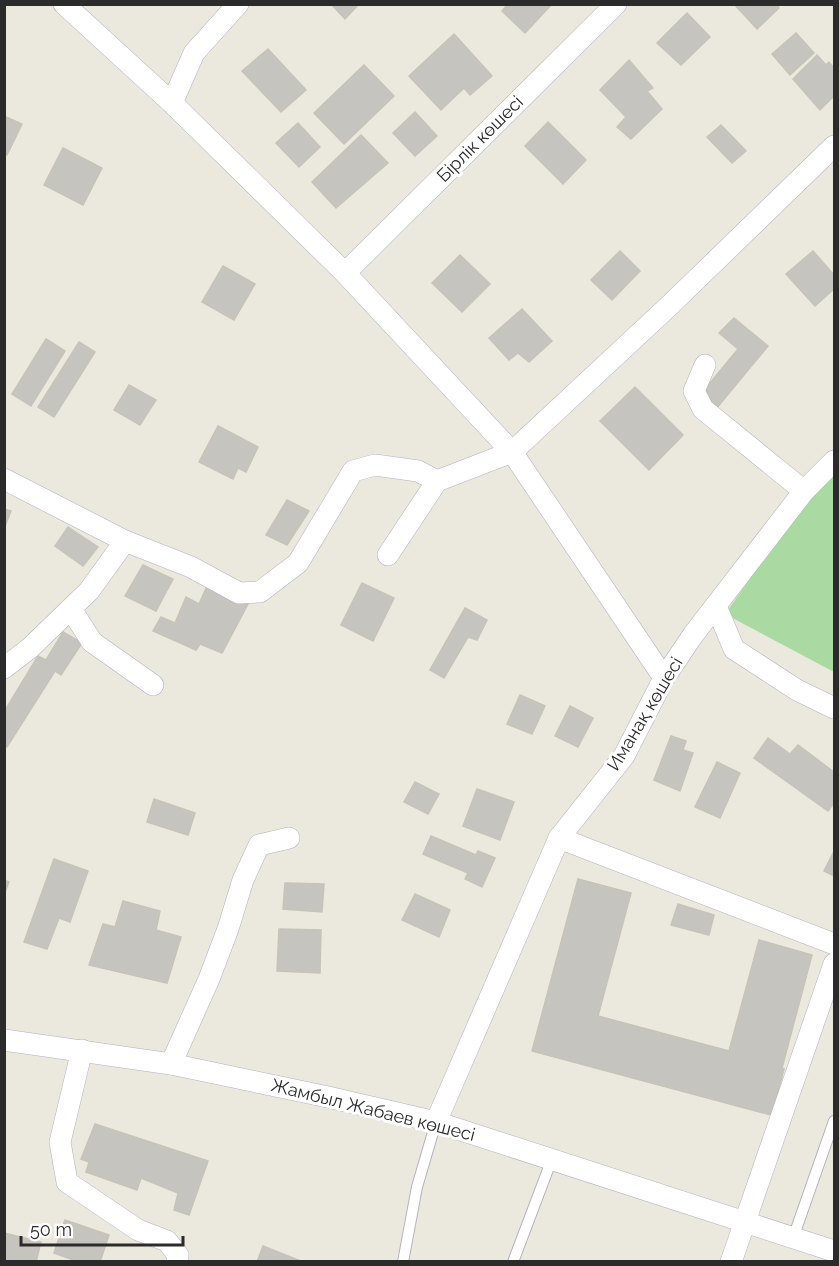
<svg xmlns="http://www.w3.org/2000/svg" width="839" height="1266" font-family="Raleway,sans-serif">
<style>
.green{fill:#aadaa2}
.building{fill:#c6c4be;stroke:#c6c4b8;stroke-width:1.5}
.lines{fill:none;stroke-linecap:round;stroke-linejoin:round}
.lane-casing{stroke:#b2b2bd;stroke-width:12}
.street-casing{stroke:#b2b2bd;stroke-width:22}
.lane{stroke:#fff;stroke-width:10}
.street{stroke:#fff;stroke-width:21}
.labels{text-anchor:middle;stroke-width:6;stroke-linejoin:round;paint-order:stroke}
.street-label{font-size:18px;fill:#2b2b2b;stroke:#fff}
</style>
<rect width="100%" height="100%" fill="#ebe8de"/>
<!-- green -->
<path class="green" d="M834 461V672L725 614Z"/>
<!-- building -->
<g class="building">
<path d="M331 4H359L345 19Z"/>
<path d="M508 4H552L525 33 502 11Z"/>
<path d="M734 4H776L779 8 757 29Z"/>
<path d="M687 13 710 37 681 65 657 43Z"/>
<path d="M796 33 814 53 790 75 772 54Z"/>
<path d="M454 34 492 76 470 95 464 88 441 110 409 76Z"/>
<path d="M268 49 306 90 281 112 242 71Z"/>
<path d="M817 55 826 65 829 62 834 68V96L820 110 793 79Z"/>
<path d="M629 60 653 88 647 91 662 109 631 139 617 127 626 117 600 90Z"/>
<path d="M364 65 394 96 344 144 314 113Z"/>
<path d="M415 112 437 136 415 156 393 133Z"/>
<path d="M4 116 22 124 7 155 4 153Z"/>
<path d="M548 122 586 160 563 184 525 146Z"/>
<path d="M298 123 320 147 299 167 276 143Z"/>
<path d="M721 125 746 151 732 163 707 137Z"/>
<path d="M361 135 388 163 336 208 312 182Z"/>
<path d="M63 148 102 168 83 205 44 185Z"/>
<path d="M620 251 640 271 612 300 591 280Z"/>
<path d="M813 251 834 275V289L815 306 786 274Z"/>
<path d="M460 255 490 284 462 312 432 283Z"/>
<path d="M223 266 255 284 234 320 202 302Z"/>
<path d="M522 309 552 341 529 362 518 353 509 360 489 338Z"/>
<path d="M734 318 768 346 716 409 701 394 738 349 719 333Z"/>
<path d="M46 339 65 351 31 406 12 394Z"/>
<path d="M79 342 95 352 54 417 38 407Z"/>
<path d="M129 385 156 400 140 425 114 410Z"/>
<path d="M635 387 683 435 649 470 600 421Z"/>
<path d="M218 426 258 447 246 472 238 468 233 479 199 462Z"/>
<path d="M287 500 309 511 287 545 266 535Z"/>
<path d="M4 509 11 511 4 529Z"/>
<path d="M68 527 98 547 83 566 55 546Z"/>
<path d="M143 565 173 579 156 611 125 596Z"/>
<path d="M362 583 394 598 373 641 341 625Z"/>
<path d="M208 584 248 604 222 653 200 644 196 650 153 631 161 617 175 623 186 597 199 604Z"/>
<path d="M465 608 487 620 477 640 468 637 444 678 430 670Z"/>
<path d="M63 632 82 643 61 675 55 671 7 747 4 745V712L38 656 46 660Z"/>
<path d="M520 695 545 706 532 734 507 724Z"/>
<path d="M570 706 593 718 578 747 555 736Z"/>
<path d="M671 736 686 741 683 750 693 753 680 791 654 780Z"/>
<path d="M768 738 790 754 798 745 834 772V803L828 811 754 758Z"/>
<path d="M717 762 740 773 720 818 695 807Z"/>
<path d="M415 782 439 794 428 814 404 802Z"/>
<path d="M477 789 514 802 500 840 463 826Z"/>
<path d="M154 799 195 813 188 835 147 822Z"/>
<path d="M431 836 476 855 478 851 495 858 482 887 465 879 468 873 423 854Z"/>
<path d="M834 851V876L824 871Z"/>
<path d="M54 859 88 871 70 922 59 918 47 949 24 942Z"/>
<path d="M578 879 631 893 598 1016 729 1051 759 940 812 955 782 1068 784 1069 771 1118V1115L532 1051Z"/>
<path d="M4 880 9 882 4 895Z"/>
<path d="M285 883 324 884 322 912 283 909Z"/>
<path d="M415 894 450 910 439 937 402 920Z"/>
<path d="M123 901 160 911 156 930 181 937 167 983 89 965 103 924 115 927Z"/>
<path d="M678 904 714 915 709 935 671 925Z"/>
<path d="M279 929 321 930 320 973 277 971Z"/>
<path d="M95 1124 208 1161 189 1215 174 1210 178 1193 141 1178 137 1190 86 1172 89 1162 81 1159Z"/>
<path d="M65 1220 109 1235 100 1262H79L54 1253Z"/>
<path d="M4 1233 41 1242 36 1262H4Z"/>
<path d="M263 1246 303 1262H257Z"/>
</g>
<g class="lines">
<!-- lane casing -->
<g class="lane-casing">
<g id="lane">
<path d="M793 1238 834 1121"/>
<path d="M403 1262 417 1187 436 1122"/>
<path d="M513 1262 552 1159"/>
</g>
</g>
<!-- street casing -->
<g class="street-casing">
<g id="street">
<path d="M64 4 172 103 345 273 512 452 664 678"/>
<path d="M172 103 194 53 238 4"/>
<path d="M345 273 616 4"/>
<path d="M705 365 694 391 703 409 804 491"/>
<path d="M4 479 125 541 191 567 239 593 260 592 298 563 353 471 375 465 418 471 437 481"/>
<path d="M388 555 437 481 512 452 669 306 834 146"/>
<path d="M716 606 734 649 797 690 834 708"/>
<path d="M71 609 92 642 153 685"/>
<path d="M4 668 30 648 89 591 125 541"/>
<path d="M559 838 834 944"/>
<path d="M4 1040 171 1064 328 1097 436 1122 834 1251"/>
<path d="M82 1050 60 1142 67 1182 138 1230 167 1241 178 1255 177 1262"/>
<path d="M171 1064 209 979 228 929 243 880 259 845 289 838"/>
<path d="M436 1122 559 838 624 756 664 678 693 635 804 491 834 461"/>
<path d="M731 1262 834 964"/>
</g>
</g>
<!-- lane -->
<use href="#lane" class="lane"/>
<!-- street -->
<use href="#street" class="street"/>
</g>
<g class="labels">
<!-- street labels -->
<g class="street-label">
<text transform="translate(480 139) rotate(-45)" y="6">Бірлік көшесі</text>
<text transform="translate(645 714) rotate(-59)" y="6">Иманақ көшесі</text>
<text transform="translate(373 1110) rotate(14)" y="6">Жамбыл Жабаев көшесі</text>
</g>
</g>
<!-- border -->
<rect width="839" height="1266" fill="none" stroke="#2b2b2b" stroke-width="12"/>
<!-- scale -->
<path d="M21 1236v9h162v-9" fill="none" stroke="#2b2b2b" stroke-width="3"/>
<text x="30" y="1236" font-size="18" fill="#2b2b2b" stroke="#ffffff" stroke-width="4.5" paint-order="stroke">50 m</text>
</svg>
